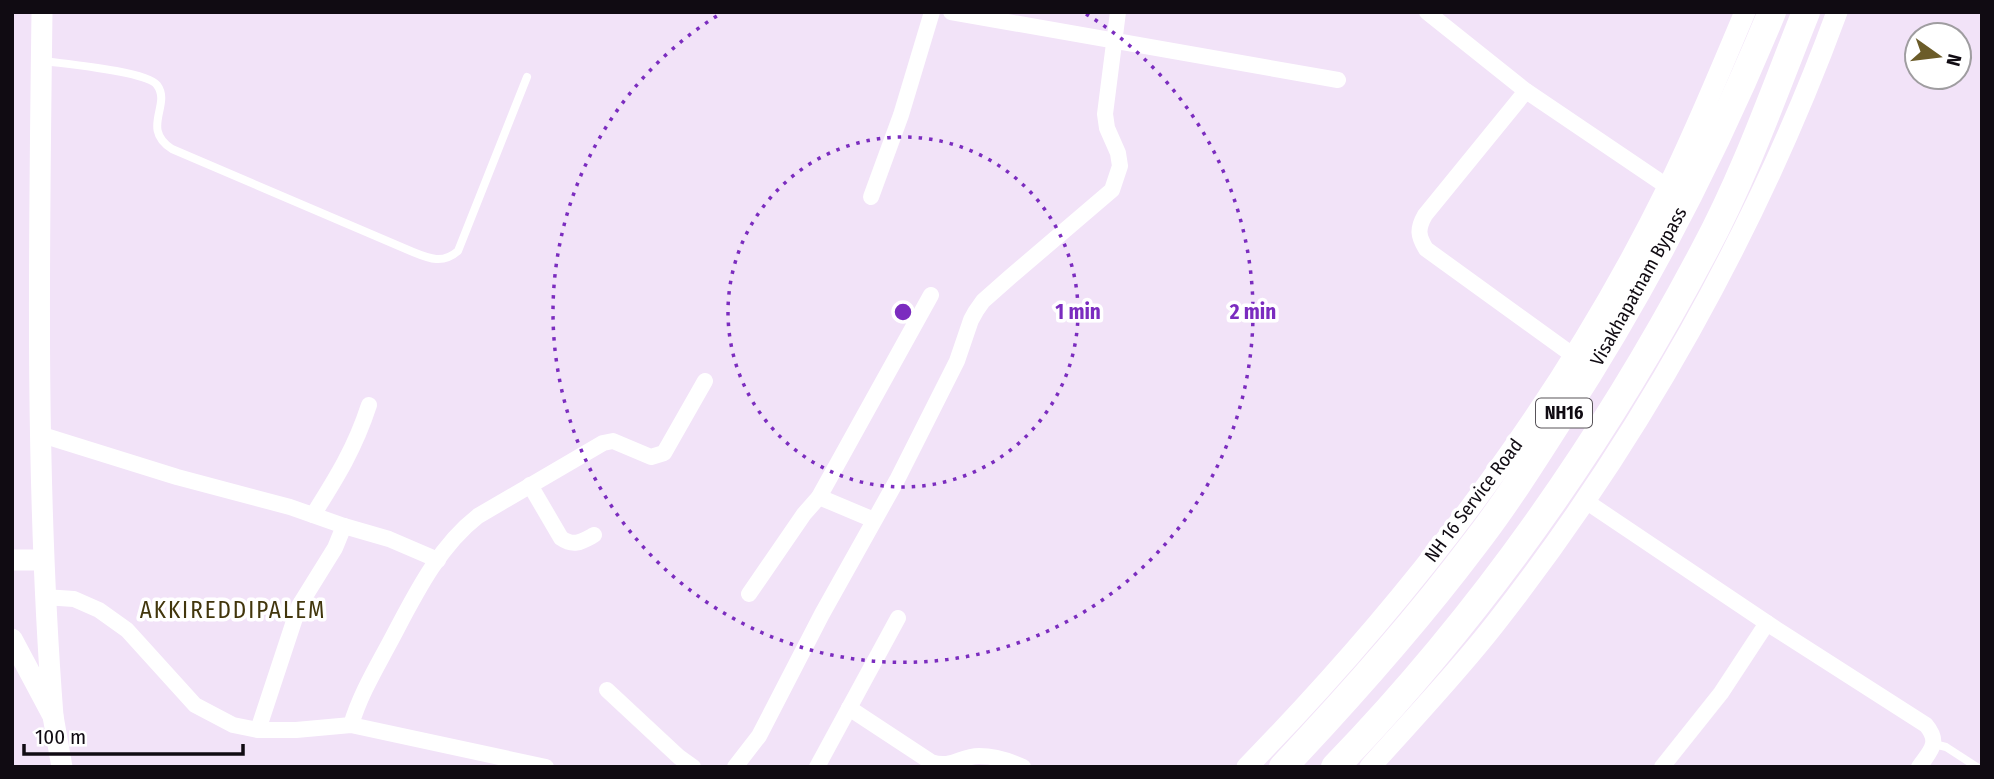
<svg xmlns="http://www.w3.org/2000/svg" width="1994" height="779" font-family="'Fira Sans Condensed',sans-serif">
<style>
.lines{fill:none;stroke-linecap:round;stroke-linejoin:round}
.lane{stroke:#fff;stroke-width:8}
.street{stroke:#fff;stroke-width:16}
.secondary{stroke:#fff;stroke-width:21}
.highway{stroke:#fff;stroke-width:28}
.ring{fill:none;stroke:#7b2cbf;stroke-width:3.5;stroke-dasharray:3.5 7}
.labels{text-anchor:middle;stroke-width:7;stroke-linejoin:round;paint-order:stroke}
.shield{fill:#fff;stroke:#585459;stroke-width:2}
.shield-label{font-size:18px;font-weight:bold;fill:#100b12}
.street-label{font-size:19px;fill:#100b12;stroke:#fff}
.quarter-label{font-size:23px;letter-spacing:2px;fill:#42360c;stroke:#fff}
.centre{fill:#7b2cbf;stroke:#fff;stroke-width:3.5}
.ring-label{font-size:21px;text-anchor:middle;font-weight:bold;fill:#7b2cbf;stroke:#fff;stroke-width:7;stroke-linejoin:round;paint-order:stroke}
</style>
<rect width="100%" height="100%" fill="#f2e3f8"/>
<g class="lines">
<!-- lane -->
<g class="lane">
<path d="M44 61C65 64 146 71 157 85 172 105 140 128 172 149L413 252C430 259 443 264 458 251L527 77"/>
<path d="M1934 744 1946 747 1977 767"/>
</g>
<!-- street -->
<g class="street">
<path d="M951 12 1338 80"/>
<path d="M1427 12 1526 91 1668 187"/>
<path d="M1526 91 1425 215C1417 229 1418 236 1426 249L1574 356"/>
<path d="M871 197 901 115 932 12"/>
<path d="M39 434 177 477 290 507 344 526 389 539 438 560"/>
<path d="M530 485 561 538C574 547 581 542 594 535"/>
<path d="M819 497 874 520"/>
<path d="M1584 500 1776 629 1926 725C1941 743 1930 751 1919 767"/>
<path d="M313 515C337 477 355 448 369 405"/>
<path d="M749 594 804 514 819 497 931 295"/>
<path d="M44 597 74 599 99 610 127 630 195 705 233 725 258 730H296L351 725 546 767"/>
<path d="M607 690 679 757 693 767"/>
<path d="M849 708 931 762C952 769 960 756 979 756 994 756 1010 761 1023 767"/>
<path d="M351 725C360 695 375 670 390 642 414 597 437 548 478 516L603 443 613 441 651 457 664 453 705 381"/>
<path d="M258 730 299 606 335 548 344 526"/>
<path d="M735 767 759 736 822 614 897 480 957 361 971 320 976 311 983 301 1009 278 1112 190 1120 166 1118 153 1107 128 1105 114 1118 12"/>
<path d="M817 767 898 618"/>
<path d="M1662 767 1721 693 1767 623"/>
</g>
<!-- secondary -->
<g class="secondary">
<path d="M42 12C39 247 35 482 53 716"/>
<path d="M12 560H43"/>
<path d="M12 639 53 716 62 767"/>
<path d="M1247 767C1414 596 1563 401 1668 187 1696 130 1720 71 1745 12"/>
<path d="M1370 767C1412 720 1456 674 1495 624 1638 442 1757 230 1837 12"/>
</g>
<!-- highway -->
<g class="highway">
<path d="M1283 767C1349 697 1415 623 1473 546 1505 505 1534 459 1562 415 1645 287 1714 153 1772 12"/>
<path d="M1335 767C1482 615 1606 437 1704 251 1745 175 1774 92 1806 12"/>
</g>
</g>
<!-- distance rings -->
<g class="ring">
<circle cx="903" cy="312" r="175"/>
<path d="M1086 14A350 350 0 1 1 720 14"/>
</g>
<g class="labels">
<!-- shield labels -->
<rect class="shield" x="1536" y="398.5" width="56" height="29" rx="5"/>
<g class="shield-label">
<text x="1564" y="419">NH16</text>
</g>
<!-- street labels -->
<g class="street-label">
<text transform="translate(1638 286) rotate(-61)" y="7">Visakhapatnam Bypass</text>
<text transform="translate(1473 500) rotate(-53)" y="7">NH 16 Service Road</text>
</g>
<!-- quarter labels -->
<g class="quarter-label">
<text x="233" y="618">AKKIREDDIPALEM</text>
</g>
</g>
<circle cx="903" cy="312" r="10" class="centre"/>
<g class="ring-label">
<text x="1078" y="319">1 min</text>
<text x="1253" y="319">2 min</text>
</g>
<!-- border -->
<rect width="1994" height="779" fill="none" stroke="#100b12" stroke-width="28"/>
<!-- north arrow -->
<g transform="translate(1938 56) rotate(104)"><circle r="33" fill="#ffffff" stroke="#9f9da0" stroke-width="2"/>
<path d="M0-5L12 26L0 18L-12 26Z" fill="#6b5c29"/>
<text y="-10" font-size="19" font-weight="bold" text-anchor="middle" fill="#100b12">N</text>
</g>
<!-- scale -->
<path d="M24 744v10h219v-10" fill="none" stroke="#100b12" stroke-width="3.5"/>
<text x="35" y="744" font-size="21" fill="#100b12" stroke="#ffffff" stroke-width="5" paint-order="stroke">100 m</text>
</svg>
